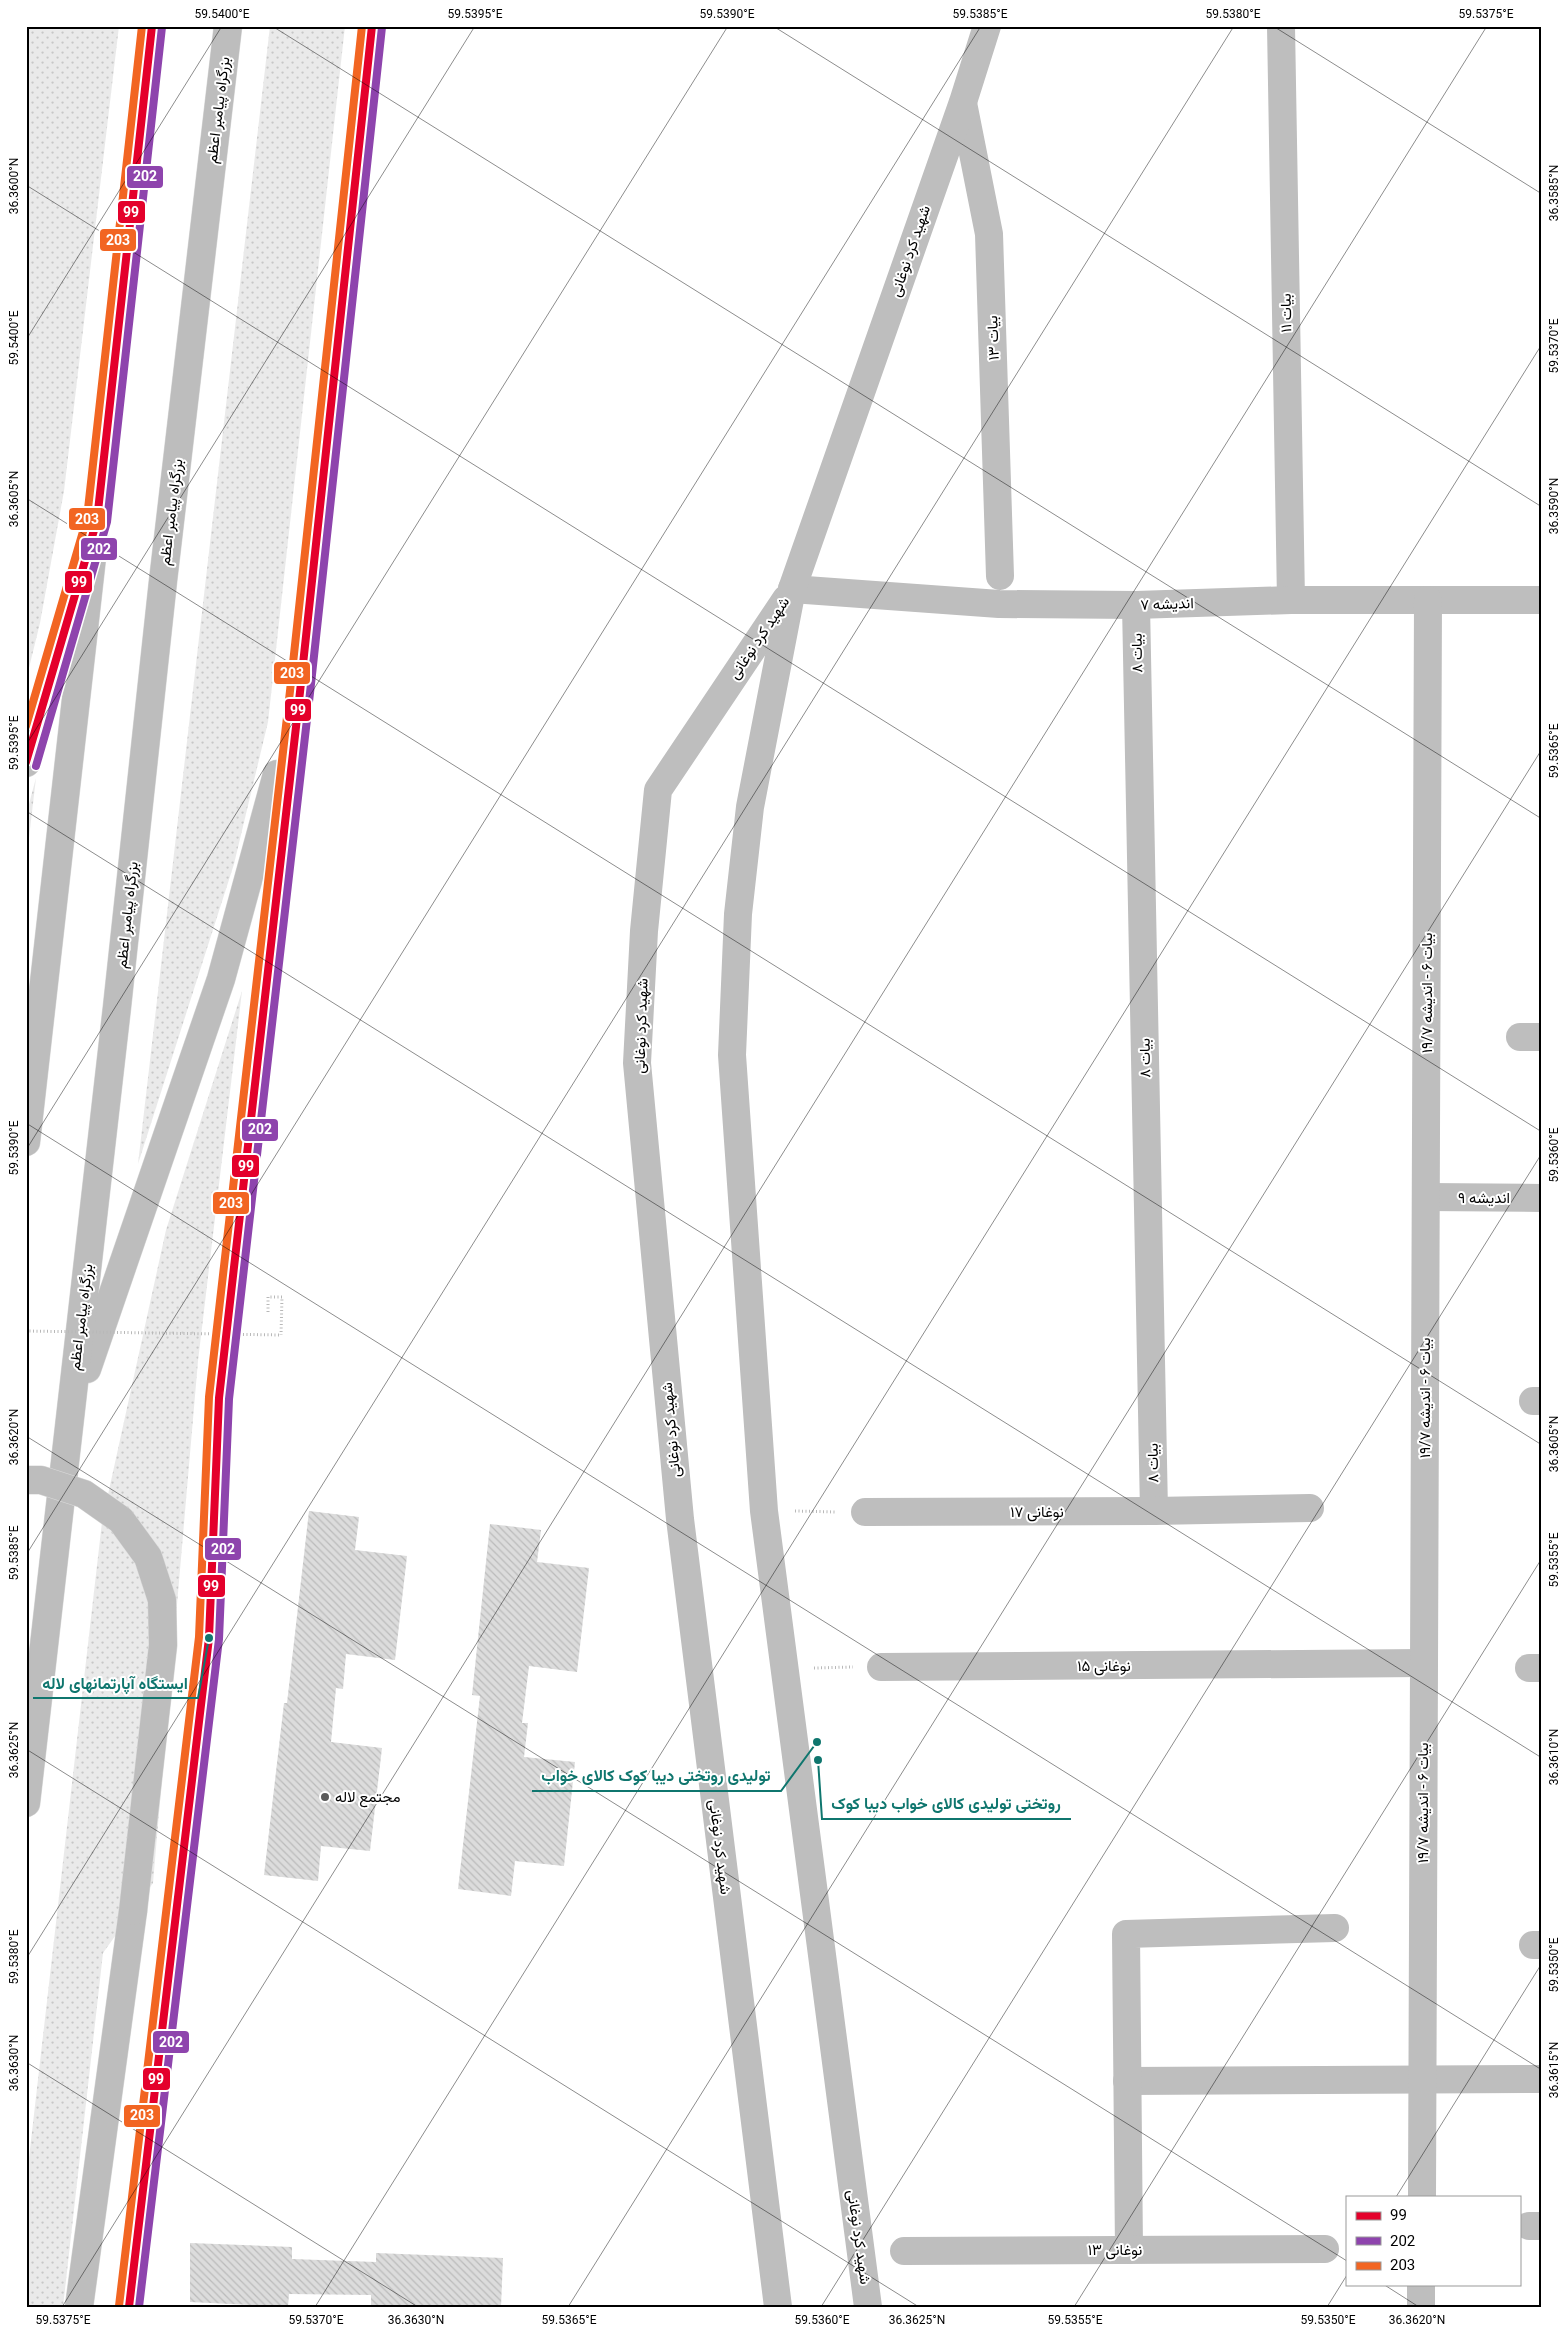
<svg xmlns="http://www.w3.org/2000/svg" width="1568" height="2333" font-family="Roboto,Vazirmatn,sans-serif">
<style>
.grass{fill:url(#grass-dots)}
.building{fill:url(#building-back-hatch)}
.lines{fill:none;stroke-linecap:round;stroke-linejoin:round}
.highway-casing{stroke:#dbdbdb;stroke-width:29}
.path{stroke:#b8b8b8;stroke-width:3;stroke-dasharray:1 2.5;stroke-linecap:butt}
.minor{stroke:#bebebe;stroke-width:28}
.highway{stroke:#bdbdbd;stroke-width:28}
.highway-bridge-casing{stroke:#dbdbdb;stroke-width:29;stroke-linecap:butt}
.path-bridge{stroke:#b8b8b8;stroke-width:3;stroke-dasharray:1 2.5;stroke-linecap:butt}
.highway-bridge{stroke:#bdbdbd;stroke-width:28}
.bus-1-casing{stroke:#fff;stroke-width:11}
.bus-2-casing{stroke:#fff;stroke-width:11}
.bus-3-casing{stroke:#fff;stroke-width:11}
.bus-1{stroke:#e4002b;stroke-width:8}
.bus-2{stroke:#8e44ad;stroke-width:8}
.bus-3{stroke:#f26522;stroke-width:8}
.ticks{fill:none;stroke:#000;stroke-width:1;stroke-opacity:0.45}
.poi-dot{fill:#595959;stroke:#fff;stroke-width:2}
.labels{text-anchor:middle;stroke-width:4;stroke-linejoin:round;paint-order:stroke}
.street-label{font-size:15px;fill:#000;stroke:#fff}
.poi-label{font-size:15px;fill:#000;stroke:#fff;text-anchor:start}
.leader{fill:none;stroke:#0f766e;stroke-width:2}
.callout-dot{fill:#0f766e;stroke:#fff;stroke-width:2}
.callout-label{font-size:16px;text-anchor:middle;font-weight:bold;fill:#0f766e;stroke:#fff;stroke-width:4;stroke-linejoin:round;paint-order:stroke}
.line-badge{stroke:#fff;stroke-width:2}
.badge-label{font-size:14px;text-anchor:middle;font-weight:bold;fill:#fff}
.neatline{fill:none;stroke:#000;stroke-width:2}
.ticks-label{font-size:12px;text-anchor:middle;fill:#000}
</style>
<defs>
<pattern id="grass-dots" width="8" height="8" patternUnits="userSpaceOnUse" patternTransform="scale(1.25)"><rect width="8" height="8" fill="#eaeaea"/><path d="M2 2h.1M6 6h.1" fill="none" stroke="#c7c7c7" stroke-width="1.8" stroke-linecap="round"/></pattern>
<pattern id="building-back-hatch" width="6" height="6" patternUnits="userSpaceOnUse" patternTransform="scale(1.25)"><rect width="6" height="6" fill="#dcdcdc"/><path d="M-1 5l2 2M0 0l6 6M5-1l2 2" fill="none" stroke="#bbb"/></pattern>
</defs>
<rect width="100%" height="100%" fill="#fff"/>
<!-- grass -->
<g class="grass">
<path d="M26 26H119L64 491 40 623 26 680Z"/>
<path d="M270 26H345L268 722 234 864 138 1164Z"/>
<path d="M36 778 26 863V815Z"/>
<path d="M242 991 198 1361 153 1883 103 1953 63 2307H26V2184L102 1522 166 1230Z"/>
</g>
<!-- building -->
<g class="building">
<path d="M309 1511 359 1517 355 1550 407 1556 395 1660 346 1654 343 1689 336 1688 331 1742 382 1748 370 1851 321 1846 318 1881 264 1875 284 1703H287Z"/>
<path d="M490 1524 541 1530 537 1562 589 1568 577 1672 529 1666 522 1723H528L524 1757 575 1762 564 1866 515 1861 511 1896 458 1889 480 1696 472 1695Z"/>
<path d="M190 2243 292 2247V2259L376 2262V2253L503 2258 501 2307 371 2305V2295L289 2294 288 2307 190 2302Z"/>
</g>
<g class="lines">
<!-- highway casing -->
<g class="highway-casing">
<g id="highway">
<path d="M26 763 75 593"/>
<path d="M26 1142 152 26"/>
<path d="M87 1369 221 979 277 774"/>
<path d="M26 1803 117 1007 163 581 228 26"/>
<path d="M79 2307 133 1911"/>
<path d="M129 2307 209 1638 219 1398 300 692 372 26"/>
</g>
</g>
<!-- path -->
<g class="path">
<path d="M268 1312V1297H282L281 1335"/>
<path d="M795 1511 836 1512"/>
<path d="M814 1668 853 1667"/>
</g>
<!-- minor -->
<g class="minor">
<path d="M1281 26 1291 600"/>
<path d="M963 103 989 234 1000 576"/>
<path d="M792 589 999 604 1136 605 1291 600H1542"/>
<path d="M1136 605 1154 1511"/>
<path d="M1520 1037H1542"/>
<path d="M1426 1197 1542 1198"/>
<path d="M1533 1401H1542"/>
<path d="M865 1512 1154 1511 1310 1508"/>
<path d="M881 1667 1424 1663"/>
<path d="M1529 1668H1542"/>
<path d="M1533 1945H1542"/>
<path d="M1127 2081 1542 2079"/>
<path d="M1422 2197 1428 600"/>
<path d="M1529 2226H1542"/>
<path d="M1129 2250 1126 1934 1335 1928"/>
<path d="M904 2251 1325 2249"/>
<path d="M778 2307 680 1519 637 1063 644 931 658 790 786 599"/>
<path d="M868 2307 764 1511 732 1055 738 914 750 807 792 589 963 102 987 26"/>
<path d="M1421 2307V2284"/>
</g>
<!-- highway -->
<use href="#highway" class="highway"/>
<!-- highway-bridge casing -->
<g class="highway-bridge-casing">
<path id="highway-bridge" d="M26 1480H41L84 1494 121 1520 148 1557 162 1600 163 1645 133 1911"/>
</g>
<!-- path-bridge -->
<path class="path-bridge" d="M26 1331 281 1335"/>
<!-- highway-bridge -->
<use href="#highway-bridge" class="highway-bridge"/>
<!-- bus-1 casing -->
<g class="bus-1-casing">
<g id="bus-1">
<path d="M26 762 97 520 152 26"/>
<path d="M129 2307 209 1638 219 1398 300 692 372 26"/>
</g>
</g>
<!-- bus-2 casing -->
<g class="bus-2-casing">
<g id="bus-2">
<path d="M36 766 107 522 162 27"/>
<path d="M139 2307 219 1639 229 1399 310 693 382 27"/>
</g>
</g>
<!-- bus-3 casing -->
<g class="bus-3-casing">
<g id="bus-3">
<path d="M26 726 87 518 142 26"/>
<path d="M119 2306 199 1637 209 1397 290 691 362 26"/>
</g>
</g>
<!-- bus-1 -->
<use href="#bus-1" class="bus-1"/>
<!-- bus-2 -->
<use href="#bus-2" class="bus-2"/>
<!-- bus-3 -->
<use href="#bus-3" class="bus-3"/>
</g>
<!-- ticks -->
<path class="ticks" d="M272 26 1542 819M773 26 1542 507M1273 26 1542 194M26 185 1542 1132M26 340 222 26M26 498 1542 1445M26 745 475 26M26 811 1542 1758M26 1123 1542 2070M26 1150 728 26M26 1436 1347 2261M26 1555 981 26M26 1749 919 2307M26 1959 1234 26M26 2062 418 2307M1396 2197 1542 1963M1383 2284 1419 2307M62 2307 1487 26M315 2307 1542 344M568 2307 1542 749M821 2307 1542 1153M1074 2307 1542 1558M1327 2307 1347 2275"/>
<!-- markers -->
<circle class="poi-dot" cx="325" cy="1797" r="5"/>
<g class="labels">
<!-- street labels -->
<g class="street-label">
<text transform="translate(218 110) rotate(-83)" y="5">بزرگراه پیامبر اعظم</text>
<text transform="translate(910 251) rotate(-71)" y="5">شهید کرد نوغانی</text>
<text transform="translate(1286 313) rotate(-91)" y="5">بیات ۱۱</text>
<text transform="translate(993 338) rotate(-92)" y="5">بیات ۱۳</text>
<text transform="translate(171 512) rotate(-83)" y="5">بزرگراه پیامبر اعظم</text>
<text transform="translate(1167 604) rotate(-2)" y="5">اندیشه ۷</text>
<text transform="translate(759 638) rotate(-56)" y="5">شهید کرد نوغانی</text>
<text transform="translate(1137 653) rotate(-91)" y="5">بیات ۸</text>
<text transform="translate(127 915) rotate(-84)" y="5">بزرگراه پیامبر اعظم</text>
<text transform="translate(1427 993) rotate(-90)" y="5">بیات ۶ - اندیشه ۱۹/۷</text>
<text transform="translate(641 1026) rotate(-88)" y="5">شهید کرد نوغانی</text>
<text transform="translate(1145 1058) rotate(-91)" y="5">بیات ۸</text>
<text x="1484" y="1203">اندیشه ۹</text>
<text transform="translate(81 1317) rotate(-83)" y="5">بزرگراه پیامبر اعظم</text>
<text transform="translate(1425 1398) rotate(-90)" y="5">بیات ۶ - اندیشه ۱۹/۷</text>
<text transform="translate(671 1430) rotate(-95)" y="5">شهید کرد نوغانی</text>
<text transform="translate(1153 1463) rotate(-91)" y="5">بیات ۸</text>
<text x="1037" y="1517">نوغانی ۱۷</text>
<text x="1104" y="1671">نوغانی ۱۵</text>
<text transform="translate(1423 1803) rotate(-90)" y="5">بیات ۶ - اندیشه ۱۹/۷</text>
<text transform="translate(720 1847) rotate(83)" y="5">شهید کرد نوغانی</text>
<text transform="translate(859 2237) rotate(82)" y="5">شهید کرد نوغانی</text>
<text x="1115" y="2255">نوغانی ۱۳</text>
</g>
<!-- poi labels -->
<g class="poi-label">
<text x="335" y="1802">مجتمع لاله</text>
</g>
</g>
<!-- callouts -->
<path class="leader" d="M209 1638L198 1698H33M817 1742L781 1791H532M818 1760L822 1819H1071"/>
<g class="callout-dot">
<circle cx="209" cy="1638" r="5"/>
<circle cx="817" cy="1742" r="5"/>
<circle cx="818" cy="1760" r="5"/>
</g>
<g class="callout-label">
<text x="115" y="1689">ایستگاه آپارتمانهای لاله</text>
<text x="656" y="1781">تولیدی روتختی دیبا کوک کالای خواب</text>
<text x="946" y="1809">روتختی تولیدی کالای خواب دیبا کوک</text>
</g>
<g class="line-badge">
<rect x="126" y="165" width="38" height="24" rx="5" fill="#8e44ad"/>
<rect x="117" y="200" width="29" height="24" rx="5" fill="#e4002b"/>
<rect x="99" y="228" width="38" height="24" rx="5" fill="#f26522"/>
<rect x="68" y="507" width="38" height="24" rx="5" fill="#f26522"/>
<rect x="80" y="537" width="38" height="24" rx="5" fill="#8e44ad"/>
<rect x="64" y="570" width="29" height="24" rx="5" fill="#e4002b"/>
<rect x="273" y="661" width="38" height="24" rx="5" fill="#f26522"/>
<rect x="284" y="698" width="28" height="24" rx="5" fill="#e4002b"/>
<rect x="241" y="1118" width="38" height="24" rx="5" fill="#8e44ad"/>
<rect x="231" y="1154" width="29" height="24" rx="5" fill="#e4002b"/>
<rect x="212" y="1191" width="38" height="24" rx="5" fill="#f26522"/>
<rect x="204" y="1537" width="38" height="24" rx="5" fill="#8e44ad"/>
<rect x="197" y="1574" width="29" height="24" rx="5" fill="#e4002b"/>
<rect x="152" y="2030" width="38" height="24" rx="5" fill="#8e44ad"/>
<rect x="142" y="2067" width="29" height="24" rx="5" fill="#e4002b"/>
<rect x="123" y="2104" width="38" height="24" rx="5" fill="#f26522"/>
</g>
<g class="badge-label">
<text x="145" y="181">202</text>
<text x="131" y="217">99</text>
<text x="118" y="245">203</text>
<text x="87" y="524">203</text>
<text x="99" y="554">202</text>
<text x="79" y="587">99</text>
<text x="292" y="678">203</text>
<text x="298" y="715">99</text>
<text x="260" y="1134">202</text>
<text x="246" y="1171">99</text>
<text x="231" y="1208">203</text>
<text x="223" y="1554">202</text>
<text x="211" y="1591">99</text>
<text x="171" y="2047">202</text>
<text x="156" y="2084">99</text>
<text x="142" y="2120">203</text>
</g>
<!-- border -->
<rect width="1568" height="2333" fill="none" stroke="#ffffff" stroke-width="55"/>
<!-- legend -->
<rect x="1346" y="2196" width="175" height="90" fill="#ffffff" stroke="#999999"/>
<rect x="1356" y="2212" width="25" height="8" fill="#e4002b" stroke="#999999"/>
<text x="1390" y="2220" font-size="15" fill="#000000">99</text>
<rect x="1356" y="2237" width="25" height="8" fill="#8e44ad" stroke="#999999"/>
<text x="1390" y="2246" font-size="15" fill="#000000">202</text>
<rect x="1356" y="2262" width="25" height="8" fill="#f26522" stroke="#999999"/>
<text x="1390" y="2270" font-size="15" fill="#000000">203</text>
<rect x="28" y="28" width="1512" height="2278" class="neatline"/>
<g class="ticks-label">
<text x="222" y="18">59.5400°E</text>
<text x="475" y="18">59.5395°E</text>
<text x="727" y="18">59.5390°E</text>
<text x="980" y="18">59.5385°E</text>
<text x="1233" y="18">59.5380°E</text>
<text x="1486" y="18">59.5375°E</text>
<text transform="translate(14 186) rotate(-90)" y="4">36.3600°N</text>
<text transform="translate(1554 193) rotate(-90)" y="4">36.3585°N</text>
<text transform="translate(14 338) rotate(-90)" y="4">59.5400°E</text>
<text transform="translate(1554 346) rotate(-90)" y="4">59.5370°E</text>
<text transform="translate(14 499) rotate(-90)" y="4">36.3605°N</text>
<text transform="translate(1554 506) rotate(-90)" y="4">36.3590°N</text>
<text transform="translate(14 743) rotate(-90)" y="4">59.5395°E</text>
<text transform="translate(1554 751) rotate(-90)" y="4">59.5365°E</text>
<text transform="translate(14 1148) rotate(-90)" y="4">59.5390°E</text>
<text transform="translate(1554 1155) rotate(-90)" y="4">59.5360°E</text>
<text transform="translate(14 1437) rotate(-90)" y="4">36.3620°N</text>
<text transform="translate(1554 1444) rotate(-90)" y="4">36.3605°N</text>
<text transform="translate(14 1553) rotate(-90)" y="4">59.5385°E</text>
<text transform="translate(1554 1560) rotate(-90)" y="4">59.5355°E</text>
<text transform="translate(14 1750) rotate(-90)" y="4">36.3625°N</text>
<text transform="translate(1554 1757) rotate(-90)" y="4">36.3610°N</text>
<text transform="translate(14 1957) rotate(-90)" y="4">59.5380°E</text>
<text transform="translate(1554 1965) rotate(-90)" y="4">59.5350°E</text>
<text transform="translate(14 2063) rotate(-90)" y="4">36.3630°N</text>
<text transform="translate(1554 2070) rotate(-90)" y="4">36.3615°N</text>
<text x="63" y="2324">59.5375°E</text>
<text x="316" y="2324">59.5370°E</text>
<text x="416" y="2324">36.3630°N</text>
<text x="569" y="2324">59.5365°E</text>
<text x="822" y="2324">59.5360°E</text>
<text x="917" y="2324">36.3625°N</text>
<text x="1075" y="2324">59.5355°E</text>
<text x="1328" y="2324">59.5350°E</text>
<text x="1417" y="2324">36.3620°N</text>
</g>
</svg>
